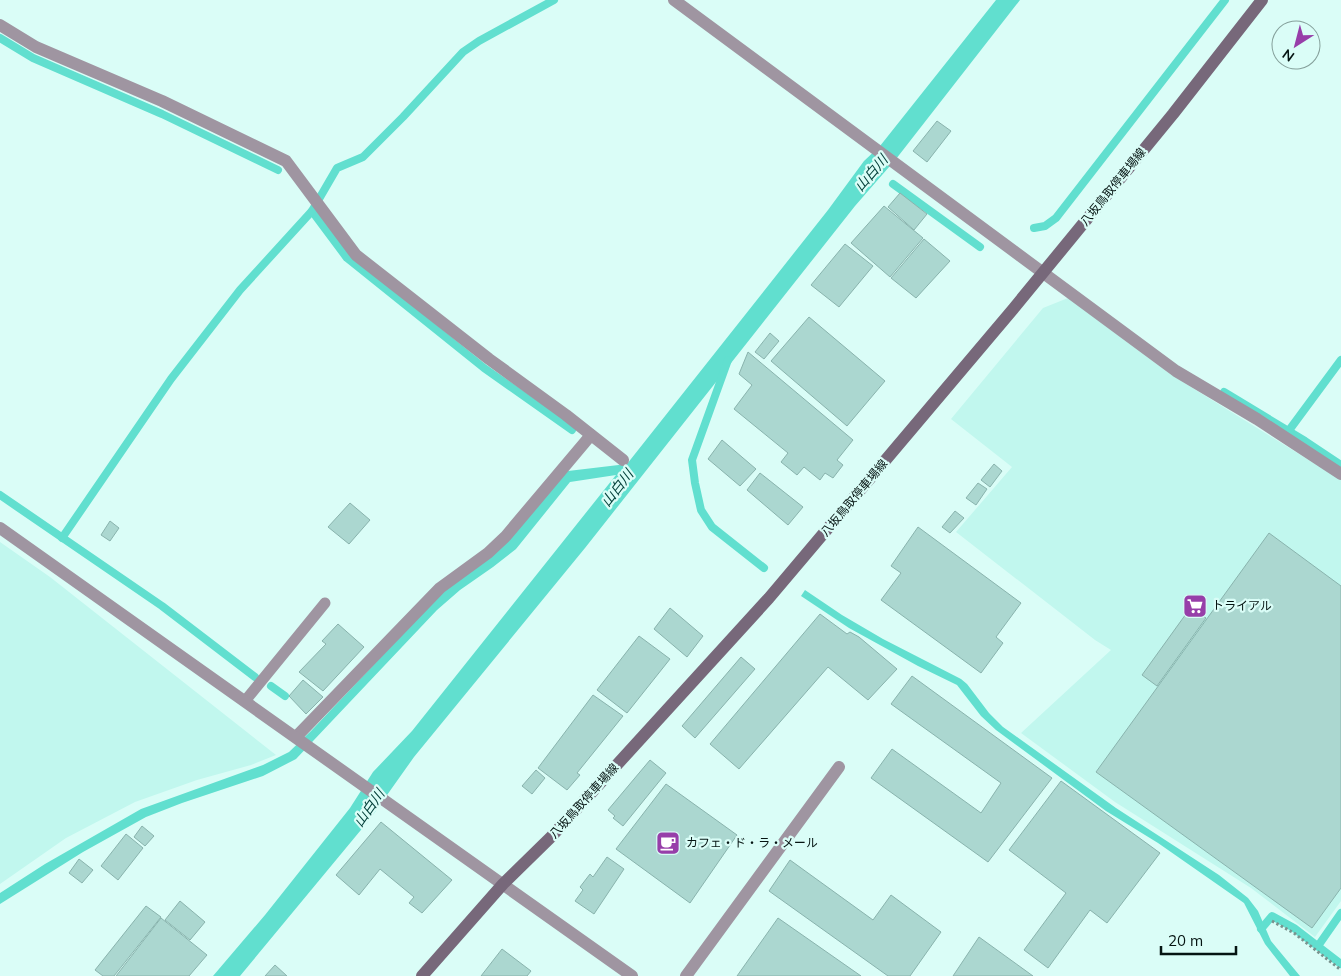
<svg xmlns="http://www.w3.org/2000/svg" width="1341" height="976" font-family="Mulish,'Noto Sans JP',sans-serif">
<style>
.built{fill:#c1f7ee}
.water{fill:#61dfcf}
.lines{fill:none;stroke-linecap:round;stroke-linejoin:round}
.stream{stroke:#61dfcf;stroke-width:8}
.building{fill:#abd7d0;stroke:#89b3ad}
.path{stroke:#79938e;stroke-width:3;stroke-dasharray:2.5 2.5;stroke-linecap:butt}
.service{stroke:#9f95a1;stroke-width:11}
.minor{stroke:#9f95a1;stroke-width:12}
.tertiary{stroke:#9f95a1;stroke-width:12}
.secondary{stroke:#77687a;stroke-width:12}
.labels{text-anchor:middle;stroke-width:4.5;stroke-linejoin:round;paint-order:stroke}
.street-label{font-size:12px;fill:#051412;stroke:#dafdf7}
.poi-label{font-size:12px;fill:#051412;stroke:#dafdf7;text-anchor:start}
.water-label{font-size:14px;font-style:italic;fill:#003d37;stroke:#dafdf7}
</style>
<rect width="100%" height="100%" fill="#dafdf7"/>
<!-- built -->
<g class="built">
<path d="M1068 298 1170 374 1341 480V901L1315 937 1251 888 1115 802 1021 733 1111 650 1095 640 956 532 1012 467 951 419 1043 308Z"/>
<path d="M0 542 50 577 276 755 251 765 197 780 135 802 66 838 0 884Z"/>
</g>
<!-- water -->
<g class="water">
<path d="M996 0H1020L896 159 855 206 585 548 414 757 370 819 240 976H213L265 915 350 808 373 772 412 731 616 475 570 482 516 549 493 567 460 590 437 610 296 759 263 776 182 803 146 817 83 852 0 904V893L45 864 141 809 263 765 289 752 311 731 435 600 568 471 627 464 828 210 864 161 880 146Z"/>
<path d="M805 590 842 615 883 639 961 679 967 684 989 713 1003 727 1116 808 1219 875 1248 898 1258 911 1271 941 1300 976H1290L1265 944 1244 903 1158 843 1106 811 996 730 981 716 957 685 918 666 849 628 801 596Z"/>
</g>
<g class="lines">
<!-- stream -->
<g class="stream">
<path d="M0 38 33 58 162 114 278 170"/>
<path d="M893 184 980 247"/>
<path d="M312 211 347 258 484 368 572 430"/>
<path d="M1034 228 1045 226 1056 218 1225 0"/>
<path d="M728 360 692 460 695 483 701 510 712 527 764 568"/>
<path d="M1224 392 1305 441 1341 465"/>
<path d="M1290 429 1341 360"/>
<path d="M0 495 162 606 255 677"/>
<path d="M62 538 171 379 240 290 312 211 337 168 363 157 403 117 463 52 479 41 554 0"/>
<path d="M271 686 285 696"/>
<path d="M1261 929 1272 916 1294 928 1341 964"/>
<path d="M1318 946 1341 913"/>
</g>
</g>
<!-- building -->
<g class="building">
<path d="M937 121 951 131 927 162 913 151Z"/>
<path d="M900 193 927 214 914 230 888 207Z"/>
<path d="M884 206 923 238 890 277 851 243Z"/>
<path d="M924 239 950 261 916 298 891 278Z"/>
<path d="M845 244 873 266 839 307 811 285Z"/>
<path d="M809 317 885 381 847 426 771 361Z"/>
<path d="M770 333 779 341 764 359 755 352Z"/>
<path d="M748 352 853 440 837 460 843 465 833 478 825 473 820 480 804 467 797 475 781 462 788 453 734 409 752 385 739 374Z"/>
<path d="M722 440 756 469 740 486 708 459Z"/>
<path d="M994 464 1002 471 990 487 981 480Z"/>
<path d="M760 473 803 507 788 525 747 490Z"/>
<path d="M978 483 987 489 976 505 966 498Z"/>
<path d="M350 503 370 520 349 544 328 527Z"/>
<path d="M955 511 964 518 950 533 942 527Z"/>
<path d="M110 521 119 528 110 541 101 535Z"/>
<path d="M918 527 1021 603 996 637 1003 643 981 673 881 600 901 573 891 566Z"/>
<path d="M1269 533 1341 586V888L1312 928 1096 772Z"/>
<path d="M1191 607 1206 618 1157 686 1142 675Z"/>
<path d="M670 608 703 636 687 657 654 629Z"/>
<path d="M820 614 847 634 850 632 859 637 897 669 868 700 828 667 739 769 710 744Z"/>
<path d="M338 624 364 647 323 691 299 672 326 644 322 641Z"/>
<path d="M639 636 670 659 627 713 597 690Z"/>
<path d="M741 657 755 669 695 738 682 726Z"/>
<path d="M912 676 1052 778 988 862 871 778 892 749 981 813 1001 783 891 704Z"/>
<path d="M303 680 323 697 306 714 289 696Z"/>
<path d="M593 695 623 716 577 773 580 775 567 790 538 768Z"/>
<path d="M650 760 666 773 623 826 613 818 615 816 608 810Z"/>
<path d="M536 770 545 778 532 794 522 786Z"/>
<path d="M1061 781 1160 853 1107 923 1090 910 1048 968 1024 950 1066 893 1009 850Z"/>
<path d="M666 784 737 835 690 903 616 849Z"/>
<path d="M381 822 452 880 422 913 409 903 414 897 380 869 359 895 336 875Z"/>
<path d="M142 826 154 836 145 846 134 837Z"/>
<path d="M126 834 143 848 118 880 101 866Z"/>
<path d="M607 857 624 869 594 914 575 901 583 890 580 887 590 874 593 877Z"/>
<path d="M79 859 93 870 82 883 69 873Z"/>
<path d="M790 860 873 920 891 895 941 932 910 976H888L769 891Z"/>
<path d="M180 901 205 922 190 940 165 920Z"/>
<path d="M146 906 161 917 114 976H103L95 970Z"/>
<path d="M161 918 207 955 189 976H116Z"/>
<path d="M778 918 861 976H737Z"/>
<path d="M979 937 1033 976H953Z"/>
<path d="M502 949 531 971 527 976H481Z"/>
<path d="M275 965 287 976H265Z"/>
</g>
<g class="lines">
<!-- path -->
<path class="path" d="M1272 921 1294 933 1341 970"/>
<!-- service -->
<path class="service" d="M245 701 325 603"/>
<!-- minor -->
<g class="minor">
<path d="M674 0 1176 371 1257 419 1341 474"/>
<path d="M0 25 36 47 162 101 286 161 356 255 489 359 566 415 623 460"/>
<path d="M296 737 440 588 488 553 506 536 591 435"/>
<path d="M686 976 839 767"/>
</g>
<!-- tertiary -->
<path class="tertiary" d="M0 528 632 976"/>
<!-- secondary -->
<path class="secondary" d="M422 976 503 884 551 837 769 598 1014 308 1173 114 1262 0"/>
</g>
<!-- icons -->
<defs>
<g id="supermarket-square" transform="scale(1.25)"><rect x="-9" y="-9" width="18" height="18" rx="4" fill="#973ea9" stroke="#dafdf7"/><path d="M-6-5.5h2.5l.6 2H6L4.5 2H-2.5L-4.4-4H-6ZM-1.5 3.2a1.3 1.3 0 1 0 .1 0ZM3 3.2a1.3 1.3 0 1 0 .1 0Z" fill="#fff"/></g>
<g id="cafe-square" transform="scale(1.25)"><rect x="-9" y="-9" width="18" height="18" rx="4" fill="#973ea9" stroke="#dafdf7"/><path d="M-5.5-4.5H6V0H3Q3 3.5 0 3.5H-2.5Q-5.5 3.5-5.5 0ZM3-3.2v2h1.7v-2ZM-6 4.5H4V6H-6Z" fill="#fff"/></g>
</defs>
<g fill-rule="evenodd">
<use href="#supermarket-square" x="1195" y="606"/>
<use href="#cafe-square" x="668" y="843"/>
</g>
<g class="labels">
<!-- street labels -->
<g class="street-label">
<text transform="translate(1113 187) rotate(-51)" y="4">八坂鳥取停車場線</text>
<text transform="translate(854 498) rotate(-50)" y="4">八坂鳥取停車場線</text>
<text transform="translate(584 801) rotate(-48)" y="4">八坂鳥取停車場線</text>
</g>
<!-- poi labels -->
<g class="poi-label">
<text x="1212" y="610">トライアル</text>
<text x="686" y="847">カフェ・ド・ラ・メール</text>
</g>
<!-- water labels -->
<g class="water-label">
<text transform="translate(871 173) rotate(-49)" y="5">山白川</text>
<text transform="translate(617 488) rotate(-52)" y="5">山白川</text>
<text transform="translate(369 808) rotate(-55)" y="5">山白川</text>
</g>
</g>
<!-- north arrow -->
<g transform="translate(1296 45) rotate(216)"><circle r="24" fill="#dafdf7" stroke="#85a09b"/>
<path d="M0-4L9 19L0 12L-9 19Z" fill="#973ea9"/>
<text y="-8" font-size="14" font-weight="bold" text-anchor="middle" fill="#051412">N</text>
</g>
<!-- scale -->
<path d="M1161 946v8h75v-8" fill="none" stroke="#051412" stroke-width="2.5"/>
<text x="1168" y="946" font-size="15" fill="#051412" stroke="#dafdf7" stroke-width="4" paint-order="stroke">20 m</text>
</svg>
